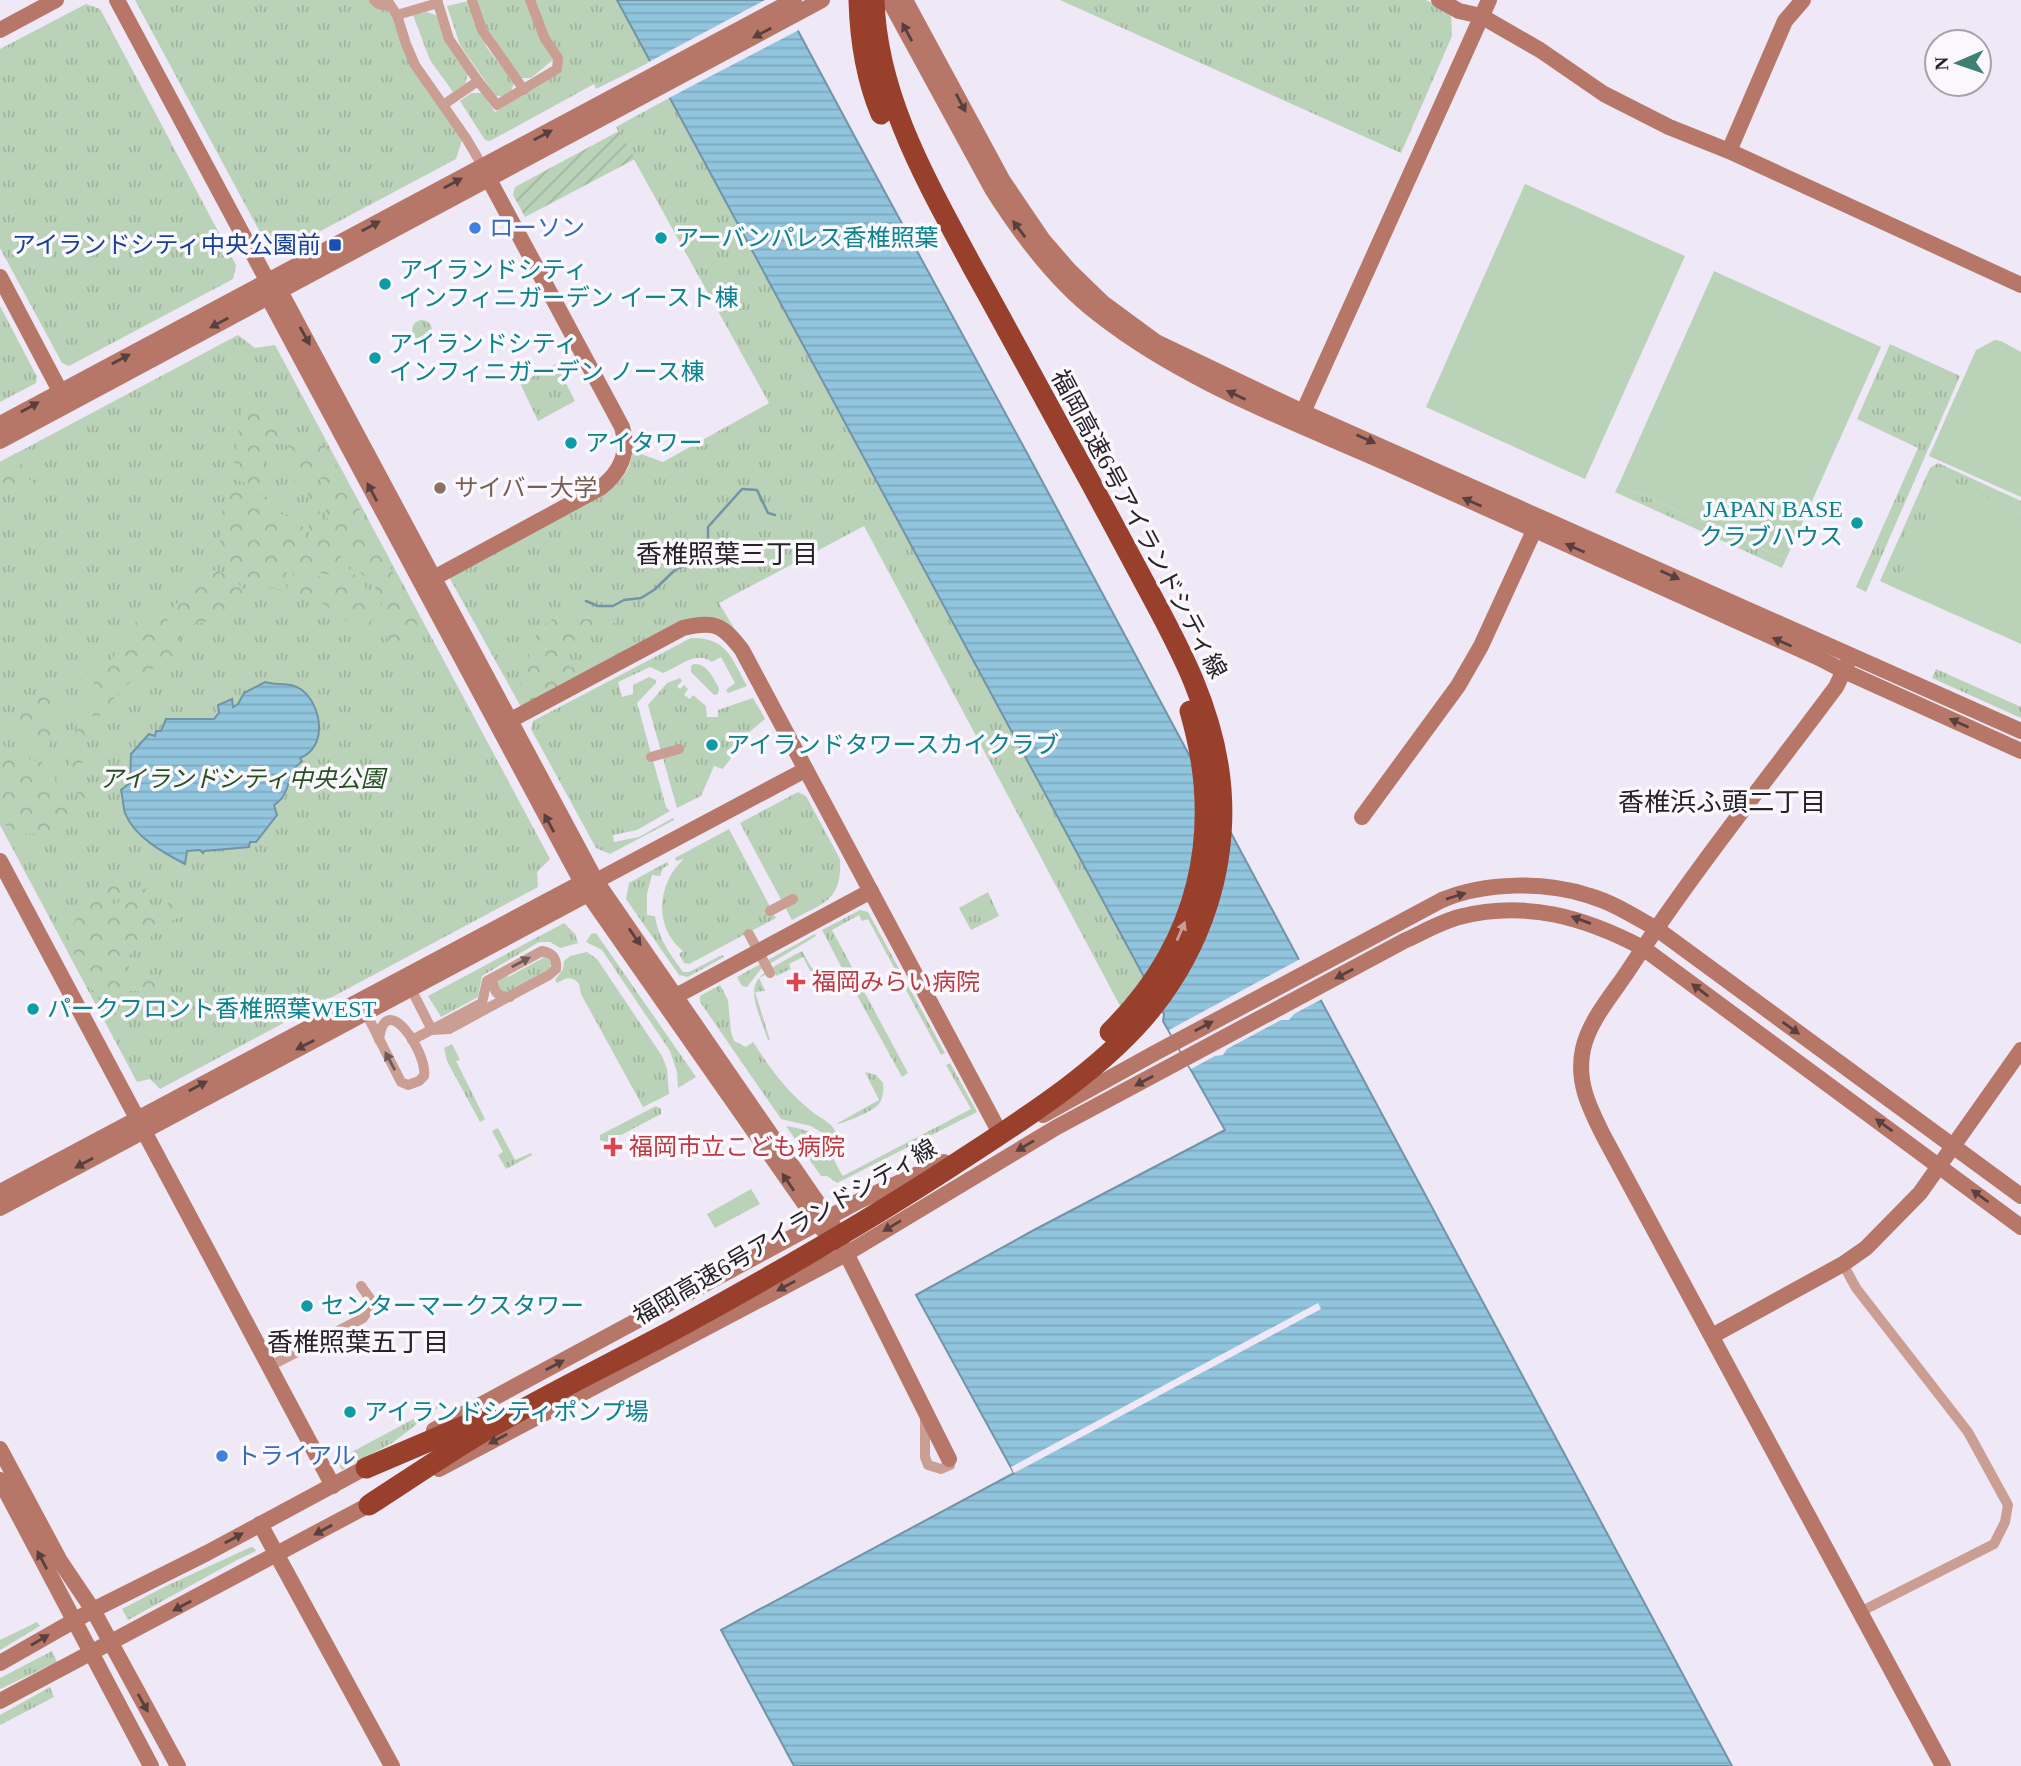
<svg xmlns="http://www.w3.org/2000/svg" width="2021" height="1766" font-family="'Times New Roman','Noto Sans JP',serif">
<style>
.grass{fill:url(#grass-tufts)}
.forest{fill:url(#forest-crowns)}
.garden{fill:url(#garden-furrows)}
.pitch{fill:#bad2b7}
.water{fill:url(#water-rules);stroke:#7194a7;stroke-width:2}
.pier{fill:#efe8f7}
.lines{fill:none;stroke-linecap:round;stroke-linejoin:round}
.stream{stroke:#7194a7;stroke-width:2.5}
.street{stroke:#cb9e93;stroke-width:10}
.secondary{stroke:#b77768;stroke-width:16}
.highway{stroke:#99402d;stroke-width:21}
.oneway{fill:#59403e}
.oneway2{fill:#ca9c95}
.oneway3{fill:#705a58}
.shop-dot{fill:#3f7fe0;stroke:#faf7fd;stroke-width:2.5}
.culture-dot{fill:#0f9aa8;stroke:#faf7fd;stroke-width:2.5}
.transit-dot{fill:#1a4fb4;stroke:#faf7fd;stroke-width:2.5}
.education-dot{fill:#8d6e63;stroke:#faf7fd;stroke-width:2.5}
.health-dot{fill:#e0444e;stroke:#faf7fd;stroke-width:2.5}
.labels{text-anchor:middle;stroke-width:7;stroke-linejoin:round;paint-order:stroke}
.shop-label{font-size:24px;fill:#366cbe;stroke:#faf7fd;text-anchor:start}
.culture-label{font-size:24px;fill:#0d838f;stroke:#faf7fd;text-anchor:start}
.transit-label{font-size:24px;fill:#164399;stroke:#faf7fd;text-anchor:end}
.education-label{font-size:24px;fill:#785e54;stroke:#faf7fd;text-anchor:start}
.street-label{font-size:24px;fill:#262328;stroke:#faf7fd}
.park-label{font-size:24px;font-style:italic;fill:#24511e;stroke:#faf7fd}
.health-label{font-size:24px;fill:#be3a42;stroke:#faf7fd;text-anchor:start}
.neighbourhood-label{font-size:26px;fill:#262328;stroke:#faf7fd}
</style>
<defs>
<pattern id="grass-tufts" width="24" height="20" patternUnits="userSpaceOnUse" patternTransform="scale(1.75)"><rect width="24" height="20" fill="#bad2b7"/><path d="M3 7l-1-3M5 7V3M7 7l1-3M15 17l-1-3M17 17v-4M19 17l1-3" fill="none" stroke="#a0b49d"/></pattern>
<pattern id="forest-crowns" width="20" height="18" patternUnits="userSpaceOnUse" patternTransform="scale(1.75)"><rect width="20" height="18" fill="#bad2b7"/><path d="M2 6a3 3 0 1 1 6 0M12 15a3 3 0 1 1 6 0" fill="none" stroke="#a0b49d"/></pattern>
<pattern id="garden-furrows" width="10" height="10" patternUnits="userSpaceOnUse" patternTransform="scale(1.75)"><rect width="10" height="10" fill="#bad2b7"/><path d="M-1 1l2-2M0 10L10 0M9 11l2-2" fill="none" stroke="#a0b49d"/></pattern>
<pattern id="water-rules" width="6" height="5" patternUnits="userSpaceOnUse" patternTransform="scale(1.75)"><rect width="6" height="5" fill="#91c4dd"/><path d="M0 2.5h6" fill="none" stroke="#7da8be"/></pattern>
</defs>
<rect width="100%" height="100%" fill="#efe8f7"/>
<!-- grass -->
<g class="grass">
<path d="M135 0H370L384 6 393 17 462 140 456 159 283 251 268 247Z"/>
<path d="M477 0H525L554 59 531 78H521L485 26Z"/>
<path d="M534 0H617L650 62 596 89 594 84 490 141 485 140 460 101 471 93H482L495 112 559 73 549 38Z"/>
<path d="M1060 0H1426L1451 13 1452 36 1401 153Z"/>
<path d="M469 1 487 48 514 83 511 92 503 97 495 95 460 45 447 6Z"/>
<path d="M86 4 100 9 236 265 233 279 69 366 62 363 0 248V49Z"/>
<path d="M427 12 438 16 468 74 465 84 453 92 430 60 413 15Z"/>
<path d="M671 97 1156 1000 1126 1017 864 526 719 603 740 638 715 618 521 707 449 577 612 488C628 474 634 461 632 439L641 454 663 462 769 403 616 127Z"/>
<path d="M0 306 37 377 36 383 0 402Z"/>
<circle cx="422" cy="330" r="10"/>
<path d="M238 335 255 348 275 345 550 859 537 872 538 887 160 1089 150 1079 137 1082 0 825V462Z"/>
<path d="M1890 344 1960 376 1866 592 1856 587 1918 448 1857 419Z"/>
<path d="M556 364 575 401 538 421 520 383Z"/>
<path d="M1938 463 2021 501V513L1944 479 1895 588 1880 581 1930 468Z"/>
<path d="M1619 484 1786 559 1782 568 1615 492Z"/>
<path d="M691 638C727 637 732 659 747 686L728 693 726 690 735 683 721 657 712 662C695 650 679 667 663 673L650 667 618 682 622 697 633 694V685L649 677 656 680V683L637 703 666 807 670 811 637 830 613 835 614 842 639 837 673 818 674 820 610 854 596 848 531 729 533 721Z"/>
<path d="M694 664C708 664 713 678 719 688L718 694 714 695 691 672V666Z"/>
<path d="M1936 669 2021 707V718L1932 678Z"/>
<path d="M680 678 682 681 677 686 680 689 684 685 688 689 684 695 690 699 693 695 706 706 707 717H718V710L753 698 765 719 728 750 731 758 723 769 714 766 701 796 677 808 648 705 667 683Z"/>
<path d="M798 792 806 796 840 859C842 901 825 902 792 920L740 823Z"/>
<path d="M729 829 776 918 689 964 684 963 679 954 683 951C653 927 657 883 684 859L676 861 675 858Z"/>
<path d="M667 862 669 865 663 868 660 876 652 875 647 894V915L655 916C658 938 670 954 683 972H689L722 955 724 957 688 977 679 975 626 899 629 883Z"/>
<path d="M988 892 999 916 971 930 959 908Z"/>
<path d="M860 910 868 912 945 1053 941 1055 868 919 862 921 859 915 832 930 853 969 845 974 822 930Z"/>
<path d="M564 923 575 934 578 943 560 948 550 942H539L482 976 478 997 441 1017 428 996Z"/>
<path d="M596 933 696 1077 678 1088 677 1072 670 1051 602 950 586 942 591 934Z"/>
<path d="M815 934 816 936 761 969 747 987 742 986 737 977Z"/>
<path d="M802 951 811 967 816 971V982L803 957 789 964 791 969 776 976 773 971 759 978 765 991 755 992 770 1040H768C745 978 747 981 802 951Z"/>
<path d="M587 952 597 959 662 1056 667 1069 669 1094 643 1107 581 994 579 984C572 975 565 978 557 983L555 980 563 969 564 961 570 956Z"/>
<path d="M541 955H546L551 962 550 969 510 993 502 994 496 979 507 974 508 977 543 958Z"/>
<path d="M860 984 908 1073 902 1077 853 988Z"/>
<path d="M720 985 728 1000 731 1032 734 1041 746 1047 753 1042C770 1068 788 1094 814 1113 823 1120 833 1123 837 1135L831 1138 811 1126 781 1119 700 1002V996Z"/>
<path d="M452 1044 460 1060 456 1061 485 1119 480 1122 447 1061 444 1048Z"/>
<path d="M950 1063 977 1112 837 1183 827 1176H821L786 1126C828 1133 824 1144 843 1176L971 1109 946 1065Z"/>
<path d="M865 1072 876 1075 883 1083C884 1090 883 1100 878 1105 873 1111 843 1124 836 1124L879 1100Z"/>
<path d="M656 1106 661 1109V1114L621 1135H613L607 1142 600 1140V1135Z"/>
<path d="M498 1128 515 1160 531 1153 532 1155 506 1169 498 1155 503 1152 492 1131Z"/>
<path d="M751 1189 760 1204 715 1228 707 1214Z"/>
<path d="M447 1401 392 1443 342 1470 337 1460Z"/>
<path d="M251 1547 254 1548 256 1551 237 1560 128 1620 122 1609 166 1586Z"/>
<path d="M37 1622 40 1626 0 1650V1640Z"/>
<path d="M52 1651 57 1662 0 1689V1678Z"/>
<path d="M50 1687 54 1697 0 1725V1715Z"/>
</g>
<!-- forest -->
<g class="forest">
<path d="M246 407C271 416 306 429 313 457 315 466 315 477 316 486L294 484 296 453C285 441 273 440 263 454L265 484 260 488 232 478 241 416 243 409Z"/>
<path d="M320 442 327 448 412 608 419 628 408 640 388 646 381 599 371 581 362 574 343 548 327 517 316 449Z"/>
<path d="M16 453 30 480 46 494 45 501 35 503 34 491 10 488 5 493 0 492V462Z"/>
<path d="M312 489C319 501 319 515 324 528 331 544 342 557 351 572L342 578 322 573 293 575 290 563 311 541 307 514 310 503 307 491Z"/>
<path d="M240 491 262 496 277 513 294 518 305 529V540L284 560 287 575 286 590C279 589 271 589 265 586 249 579 221 560 220 541 218 525 224 508 227 493Z"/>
<path d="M203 569C225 570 236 581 251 596L237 610 223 613 205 622 184 626 169 611 186 595Z"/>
<path d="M354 574C371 593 382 608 365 630L355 629 327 606 294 592 293 578 322 576 342 581Z"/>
<path d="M155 609 167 619 181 636 178 653 123 687 100 716 95 718 85 708 94 701V683L85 674 113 658 123 636 140 618Z"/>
<path d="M571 610 583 619 619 620 570 646 571 653 566 657 567 665 574 668 575 673 607 658 604 650 613 648 617 657 531 702 520 683 538 630 555 617Z"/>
<path d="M42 696 57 699 61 705C53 713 49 722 54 733L46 752 26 741 12 727 1 722Z"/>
<path d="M77 725 89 730C80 755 81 774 87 800L85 805C65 785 70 749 77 725Z"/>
<path d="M0 743 24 758 42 762 52 771 70 816C51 833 35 837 10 832L0 814Z"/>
<path d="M118 882 126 889 111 902 116 905 126 893 149 888C148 903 132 908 152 919L167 916V904L171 900 181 905 178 918 167 923 128 956 129 969C142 977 157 977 169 987L165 993 153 1000 138 991H128L118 1001V1011L115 1015 110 1014C93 993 73 960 68 933 82 908 92 895 118 882Z"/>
</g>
<!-- garden -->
<path class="garden" d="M619 131 635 159 525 217 513 195 515 187Z"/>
<!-- pitch -->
<g class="pitch">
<path d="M1525 184 1685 256 1585 479 1426 407Z"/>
<path d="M1714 271 1881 347 1786 559 1619 484Z"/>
<path d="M1995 340 2001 341 2021 352V497L1929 456 1976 350Z"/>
<path d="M1944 478 2021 513V644L1895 588Z"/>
</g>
<!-- water -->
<g class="water">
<path d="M617 0H793L797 29 856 139 1027 453 1732 1766H794L721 1630 1014 1473 916 1295 1034 1230 1225 1130 1163 1021 1164 1014Z"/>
<path d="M265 682C278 686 290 681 302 690 322 706 328 747 300 758L302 761C298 765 292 769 291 775 287 787 286 798 274 805L277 815 256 842H250L249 847 204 851 203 853 200 850 187 851 185 864C164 853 134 837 125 813 123 806 123 798 121 790L130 783 131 754 149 734 155 736 156 731H161L166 719H214L219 713 218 705 232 699 233 707 238 704 244 693Z"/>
</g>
<!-- pier -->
<g class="pier">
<path d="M765 0H796L801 29 667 99 647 63Z"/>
<path d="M1302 958 1324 998 1294 1014 1289 1020H1281L1227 1049 1223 1055 1215 1056 1191 1069 1169 1030Z"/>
<path d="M1318 1303 1321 1309 1014 1473 1011 1467Z"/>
</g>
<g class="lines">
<!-- stream -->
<path class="stream" d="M586 601 598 606H613L624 600 641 598 654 590 676 569 703 559 708 550V527L742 489 757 490 768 513 775 515"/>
<!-- street -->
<g class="street">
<path d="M374 0 378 4 390 6"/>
<path d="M387 0 397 15 406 44 415 65 466 138 483 167"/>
<path d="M437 0 449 39 478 81 497 105 557 69 558 58 545 39 530 0"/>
<path d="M472 0 482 30 524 90"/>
<path d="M397 15 438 3"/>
<path d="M443 105 478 81"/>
<path d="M651 757 679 749"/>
<path d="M770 911 793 899"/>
<path d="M749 934 770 973"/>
<path d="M491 979 496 992 501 996 510 997"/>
<path d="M408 983 432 1030"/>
<path d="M366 1013 401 1082 408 1085 419 1081 424 1076C428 1054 385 987 379 1040"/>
<path d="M412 1040 482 1003 487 981 542 951C553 953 557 958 556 969L549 975 449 1029 432 1030"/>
<path d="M1843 1264 1856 1288 1968 1432 2008 1505 2005 1522 1994 1544 1860 1612"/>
<path d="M270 1366 363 1318 373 1303 361 1286"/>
<path d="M925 1417V1457L928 1465 941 1469 950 1465 949 1459"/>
</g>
<!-- secondary -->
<g class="secondary">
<path d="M117 0 267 280 280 291 596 881 833 1225"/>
<path d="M889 0 992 189C1021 235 1055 281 1098 314 1183 381 1287 419 1384 462 1529 528 1674 593 1819 658L1844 671 2021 751"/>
<path d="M905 0 1003 181 1043 240 1069 270 1103 303 1156 342 1303 412 2021 731"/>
<path d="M1439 0 1459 11 1481 16 1540 50 1604 94 1669 127 1729 151 2021 285"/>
<path d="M0 30 56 0"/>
<path d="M1729 151 1785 21 1803 0"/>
<path d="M0 277 60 391"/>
<path d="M267 280 268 297 588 894 823 1230"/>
<path d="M1300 419 1489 0"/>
<path d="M0 424 794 0"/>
<path d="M0 441 822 0"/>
<path d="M432 579 600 488C620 473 630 452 622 427L485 172"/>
<path d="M1847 664 1836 687C1766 781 1692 873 1628 971 1612 995 1589 1021 1583 1049 1576 1081 1589 1107 1603 1135L1943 1766"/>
<path d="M509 721 683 628C714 620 723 625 742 650L1001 1135"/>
<path d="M1362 817 1458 686 1481 646 1538 522"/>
<path d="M0 861 333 1486"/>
<path d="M676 996 871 891"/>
<path d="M1043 1115 1155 1053 1442 900C1485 882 1545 881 1590 896 1614 903 1635 917 1657 929L2021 1196"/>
<path d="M0 1192 581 883 596 881 805 770"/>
<path d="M0 1208 588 894 593 886"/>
<path d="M842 1245 949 1459"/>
<path d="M1712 1336 1843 1264 1866 1248 1920 1193 2021 1050"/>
<path d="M434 1430 859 1201 944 1162"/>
<path d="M0 1449 60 1561 93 1610 178 1766"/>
<path d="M439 1469 846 1254 1057 1127 1404 941C1422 933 1440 922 1459 917 1526 900 1584 917 1643 948L2021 1227"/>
<path d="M0 1480 151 1766"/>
<path d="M260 1524 392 1766"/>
<path d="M0 1663 93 1610 207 1553 374 1463"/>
<path d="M0 1701 378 1500"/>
</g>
<!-- highway -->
<g class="highway">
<path d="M859 0C860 39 866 78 881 114"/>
<path d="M1110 1032C1200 943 1225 831 1190 711"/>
<path d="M366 1468 488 1416"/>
<path d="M369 1505C406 1481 443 1456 481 1433 545 1395 613 1363 679 1327 772 1276 863 1224 952 1166 1019 1122 1102 1071 1152 1008 1201 946 1227 869 1221 789 1215 712 1179 646 1143 580 1119 535 1095 490 1070 445 1037 385 1005 325 972 266 927 182 877 97 874 0"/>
</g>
</g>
<!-- one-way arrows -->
<defs><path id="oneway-solid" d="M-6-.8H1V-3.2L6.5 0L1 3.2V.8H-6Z" transform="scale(1.75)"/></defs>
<g class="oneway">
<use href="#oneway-solid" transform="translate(907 32) rotate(-118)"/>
<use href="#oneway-solid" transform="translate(762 33) rotate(152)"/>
<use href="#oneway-solid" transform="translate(961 103) rotate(62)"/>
<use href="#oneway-solid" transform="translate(543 135) rotate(-28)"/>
<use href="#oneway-solid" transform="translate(453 183) rotate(-28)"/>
<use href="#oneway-solid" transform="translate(371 226) rotate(-28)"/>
<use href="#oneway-solid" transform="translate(1019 229) rotate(-127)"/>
<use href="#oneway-solid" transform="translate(219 323) rotate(152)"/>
<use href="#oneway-solid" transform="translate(305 336) rotate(61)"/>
<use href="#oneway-solid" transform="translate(121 359) rotate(-28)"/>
<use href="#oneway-solid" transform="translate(1236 395) rotate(-155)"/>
<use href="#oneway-solid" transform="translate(30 407) rotate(-29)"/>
<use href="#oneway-solid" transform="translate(1366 439) rotate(24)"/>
<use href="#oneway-solid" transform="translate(372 492) rotate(-118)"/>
<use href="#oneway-solid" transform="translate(1472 502) rotate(-156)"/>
<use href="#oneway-solid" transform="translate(1575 548) rotate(-156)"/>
<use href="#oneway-solid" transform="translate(1670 575) rotate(24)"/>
<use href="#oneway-solid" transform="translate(1782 642) rotate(-156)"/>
<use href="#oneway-solid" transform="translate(1959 723) rotate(-156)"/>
<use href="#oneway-solid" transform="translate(549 823) rotate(-118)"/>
<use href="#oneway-solid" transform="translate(1456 896) rotate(-17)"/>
<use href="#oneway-solid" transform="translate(1581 920) rotate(-160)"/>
<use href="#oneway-solid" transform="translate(635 937) rotate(55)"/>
<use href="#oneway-solid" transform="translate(1344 974) rotate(152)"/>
<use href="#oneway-solid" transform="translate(1700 990) rotate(-143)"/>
<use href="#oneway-solid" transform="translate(1204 1026) rotate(-28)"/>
<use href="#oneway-solid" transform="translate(1791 1028) rotate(36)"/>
<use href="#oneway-solid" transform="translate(305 1045) rotate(153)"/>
<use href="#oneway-solid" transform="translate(1144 1081) rotate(152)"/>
<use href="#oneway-solid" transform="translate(198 1086) rotate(-28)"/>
<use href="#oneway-solid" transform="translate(1884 1125) rotate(-144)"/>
<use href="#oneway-solid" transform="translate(1025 1146) rotate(149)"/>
<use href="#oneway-solid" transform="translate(84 1163) rotate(151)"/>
<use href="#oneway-solid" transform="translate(788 1182) rotate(-124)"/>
<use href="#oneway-solid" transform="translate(1980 1196) rotate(-144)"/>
<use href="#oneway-solid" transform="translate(892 1226) rotate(149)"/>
<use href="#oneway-solid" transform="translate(786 1286) rotate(152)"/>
<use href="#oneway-solid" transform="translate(555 1365) rotate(-28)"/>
<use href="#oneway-solid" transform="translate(498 1439) rotate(152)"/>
<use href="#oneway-solid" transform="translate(323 1530) rotate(151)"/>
<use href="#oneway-solid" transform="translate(234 1538) rotate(-29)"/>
<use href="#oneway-solid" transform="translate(42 1560) rotate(-118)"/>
<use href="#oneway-solid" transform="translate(182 1606) rotate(152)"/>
<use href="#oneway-solid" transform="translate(40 1640) rotate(-30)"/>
<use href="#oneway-solid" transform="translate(143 1703) rotate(61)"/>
</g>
<use class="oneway2" href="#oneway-solid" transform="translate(1181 931) rotate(-67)"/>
<g class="oneway3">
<use href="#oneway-solid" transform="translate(521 962) rotate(-28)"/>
<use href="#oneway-solid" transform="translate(390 1061) rotate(-118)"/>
</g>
<!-- markers -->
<g class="shop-dot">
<circle cx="475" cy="228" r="7"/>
<circle cx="222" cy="1456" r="7"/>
</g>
<g class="culture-dot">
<circle cx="661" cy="238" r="7"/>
<circle cx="385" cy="284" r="7"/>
<circle cx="375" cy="358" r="7"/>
<circle cx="571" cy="443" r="7"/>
<circle cx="1857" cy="523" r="7"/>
<circle cx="712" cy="745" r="7"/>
<circle cx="33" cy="1009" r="7"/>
<circle cx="307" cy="1306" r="7"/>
<circle cx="350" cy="1412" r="7"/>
</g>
<rect class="transit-dot" x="328" y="238" width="14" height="14" rx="3.5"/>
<circle class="education-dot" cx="440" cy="488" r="7"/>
<g class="health-dot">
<path d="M792.5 971.5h7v7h7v7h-7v7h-7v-7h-7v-7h7z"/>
<path d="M609.5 1136.5h7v7h7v7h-7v7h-7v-7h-7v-7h7z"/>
</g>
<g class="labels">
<!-- shop labels -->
<g class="shop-label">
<text x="489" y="236">ローソン</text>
<text x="236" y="1464">トライアル</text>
</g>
<!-- culture labels -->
<g class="culture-label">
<text x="675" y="246">アーバンパレス香椎照葉</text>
<text x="399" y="278">アイランドシティ<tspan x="399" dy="28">インフィニガーデン イースト棟</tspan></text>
<text x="389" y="352">アイランドシティ<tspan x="389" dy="28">インフィニガーデン ノース棟</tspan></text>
<text x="585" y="451">アイタワー</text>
<text x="1843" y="517" text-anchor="end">JAPAN BASE<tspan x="1843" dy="28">クラブハウス</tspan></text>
<text x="726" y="753">アイランドタワースカイクラブ</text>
<text x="47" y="1017">パークフロント香椎照葉WEST</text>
<text x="321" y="1314">センターマークスタワー</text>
<text x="364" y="1420">アイランドシティポンプ場</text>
</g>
<!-- transit labels -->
<g class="transit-label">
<text x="321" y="253">アイランドシティ中央公園前</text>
</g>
<!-- education labels -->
<g class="education-label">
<text x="454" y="496">サイバー大学</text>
</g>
<!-- street labels -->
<g class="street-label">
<text transform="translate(1139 524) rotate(62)" y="8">福岡高速6号アイランドシティ線</text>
<text transform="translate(785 1232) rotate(-30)" y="8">福岡高速6号アイランドシティ線</text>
</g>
<!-- park labels -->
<g class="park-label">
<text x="242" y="787">アイランドシティ中央公園</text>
</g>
<!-- health labels -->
<g class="health-label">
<text x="812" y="990">福岡みらい病院</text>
<text x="629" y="1155">福岡市立こども病院</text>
</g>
<!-- neighbourhood labels -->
<g class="neighbourhood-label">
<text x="727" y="563">香椎照葉三丁目</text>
<text x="1722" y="811">香椎浜ふ頭二丁目</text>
<text x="358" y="1351">香椎照葉五丁目</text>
</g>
</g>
<!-- north arrow -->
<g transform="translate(1958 63) rotate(268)"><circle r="33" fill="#faf7fd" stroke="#a5a2a8" stroke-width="2"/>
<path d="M0-5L12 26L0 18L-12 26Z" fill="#3e8174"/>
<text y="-10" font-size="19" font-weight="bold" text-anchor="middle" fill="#262328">N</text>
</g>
</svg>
